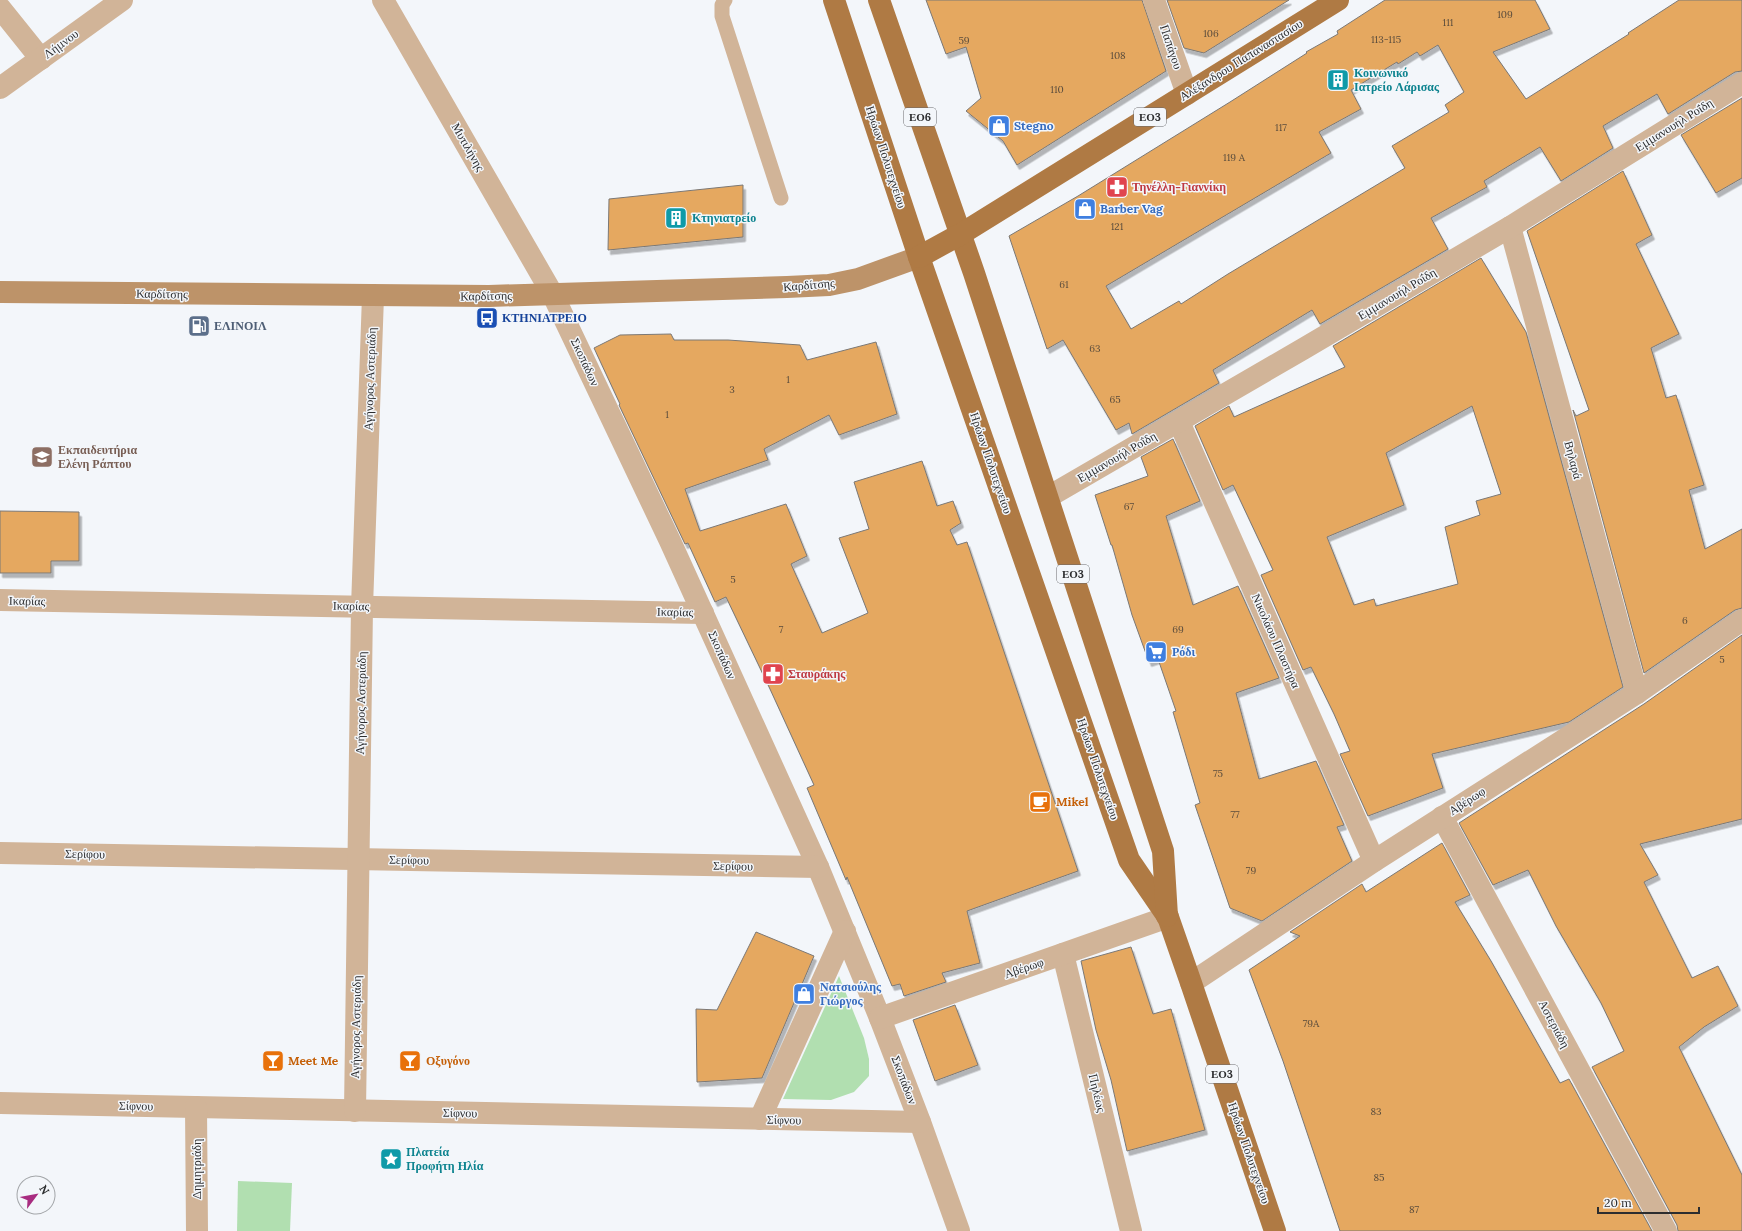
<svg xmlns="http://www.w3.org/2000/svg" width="1742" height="1231" font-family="Lora,serif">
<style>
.green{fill:#b1dfb0}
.building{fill:#e5a861;stroke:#7b7875;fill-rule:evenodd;filter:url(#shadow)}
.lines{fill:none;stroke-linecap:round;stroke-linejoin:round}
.lane{stroke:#d1b498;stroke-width:15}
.street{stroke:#d1b498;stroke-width:22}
.secondary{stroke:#bd9369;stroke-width:22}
.primary{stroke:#af7a44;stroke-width:22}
.labels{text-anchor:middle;stroke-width:3;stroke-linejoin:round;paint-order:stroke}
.number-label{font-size:10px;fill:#5a4c3c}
.shield{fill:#f3f6fa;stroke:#68696c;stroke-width:1}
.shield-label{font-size:11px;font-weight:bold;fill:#2c2d2f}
.street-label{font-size:12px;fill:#2c2d2f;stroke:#f3f6fa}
.culture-label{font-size:12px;font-weight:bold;fill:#0d838f;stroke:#f3f6fa;text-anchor:start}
.shop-label{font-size:12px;font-weight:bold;fill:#366cbe;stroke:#f3f6fa;text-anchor:start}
.health-label{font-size:12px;font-weight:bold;fill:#be3a42;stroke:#f3f6fa;text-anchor:start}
.transit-label{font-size:12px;font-weight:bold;fill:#164399;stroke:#f3f6fa;text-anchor:start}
.service-label{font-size:12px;font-weight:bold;fill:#4e5e75;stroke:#f3f6fa;text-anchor:start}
.education-label{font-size:12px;font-weight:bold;fill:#785e54;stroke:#f3f6fa;text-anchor:start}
.food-label{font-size:12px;font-weight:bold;fill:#c56008;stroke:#f3f6fa;text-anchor:start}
</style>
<defs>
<filter id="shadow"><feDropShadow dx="2.5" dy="4.5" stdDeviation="0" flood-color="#0004"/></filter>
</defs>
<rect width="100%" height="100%" fill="#f3f6fa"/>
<!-- green -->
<g class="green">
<path d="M839 976 864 1038 869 1059V1076L854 1092 831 1100 783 1099Z"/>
<path d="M238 1181 292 1183 290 1231H237Z"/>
</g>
<!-- building -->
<g class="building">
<path d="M926 0H1142L1166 71 1017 165 1003 141 966 111 981 98 966 47 946 54Z"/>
<path d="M1167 0H1289L1204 53 1184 48Z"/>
<path d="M1385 0H1535L1550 29 1493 52 1526 99 1629 34 1628 33 1679 0H1742V71L1735 72 1668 114 1657 94 1603 126 1613 148 1561 181 1540 147 1484 181 1487 187 1431 218 1448 249 1320 324 1312 310 1213 370 1219 383 1132 434 1129 423 1116 430 1063 340 1047 349 1009 236 1078 196 1230 102 1307 53 1306 52 1338 34 1337 31ZM1438 45 1464 92 1445 105 1449 112 1392 146 1405 168 1228 274 1181 304 1179 301 1131 329 1106 286 1331 153 1319 132 1361 109 1351 90 1397 62 1398 64 1417 52 1420 56Z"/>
<path d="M1742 98V178L1716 193 1681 135Z"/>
<path d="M1623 171 1652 235 1636 244 1679 334 1651 348 1666 398 1676 395 1704 485 1689 490 1705 549 1742 529V608L1735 610 1644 673 1573 410 1576 416 1589 410 1527 231Z"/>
<path d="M743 185V237L608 250 609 199Z"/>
<path d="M1481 258 1526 332 1623 687 1569 722 1432 754 1443 788 1368 816 1340 754 1350 751 1334 714 1311 667 1303 670 1261 575 1273 570 1233 485 1223 490 1195 426 1229 406 1234 417 1345 367 1333 346ZM1472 406 1501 494 1476 501 1480 515 1445 527 1458 584 1376 606 1374 599 1354 605 1327 537 1404 505 1386 453Z"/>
<path d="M671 334 674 340H728L800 345 807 360 876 342 897 414 839 435 829 415 764 449 768 460 685 489 700 531 786 504 807 556 791 564 822 633 868 613 839 538 869 529 854 482 922 461 937 506 953 501 961 523 950 530 957 545 967 542 1078 871 967 911 980 963 942 973 946 982 904 996 900 984 892 986 847 877 846 880 807 788 814 785 770 689 726 597 715 602 688 543 685 544 619 405 620 404 594 348 620 335Z"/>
<path d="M1173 439 1200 501 1166 516 1193 605 1238 586 1279 678 1236 693 1259 779 1316 761 1344 825 1337 827 1352 861 1262 921 1230 908 1195 805 1200 803 1173 712 1176 711 1158 659 1149 662 1132 615 1112 545H1111L1095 495 1148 476 1141 457Z"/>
<path d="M0 511 79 512V561H51V573H0Z"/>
<path d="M1742 635V819L1640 844 1658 875 1644 882 1692 978 1718 966 1738 1006 1704 1027 1679 1047 1742 1175V1231H1678L1677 1225 1592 1067 1624 1051 1601 1003 1556 926 1528 870 1493 885 1459 823 1644 704Z"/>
<path d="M1442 843 1470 895 1455 902 1491 961 1560 1083 1569 1079 1652 1231H1340L1283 1061 1249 970 1300 936 1290 932 1362 884 1366 892Z"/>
<path d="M756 932 814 956 762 1078 697 1082 696 1009 717 1010Z"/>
<path d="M1131 947 1153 1014 1171 1009 1205 1130 1127 1151 1111 1080 1096 1030 1081 961Z"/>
<path d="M955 1005 978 1065 935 1081 913 1020Z"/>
</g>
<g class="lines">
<!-- lane -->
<path class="lane" d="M725 0 722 5V16L781 198"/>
<!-- street -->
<g class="street">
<path d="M383 0 553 295 670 541 818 867 880 1018 920 1122 959 1231"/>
<path d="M1154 0 1187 94"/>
<path d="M0 8 41 59"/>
<path d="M0 88 122 0"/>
<path d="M1510 227 1637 693"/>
<path d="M1179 422 1374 861"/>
<path d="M1048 497 1303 349 1510 227 1742 83"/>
<path d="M0 600 703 613"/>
<path d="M1442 817 1666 1231"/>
<path d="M0 853 818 867"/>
<path d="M1063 954 1131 1231"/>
<path d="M1191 983 1374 861 1637 693 1742 620"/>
<path d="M880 1018 1168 917"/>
<path d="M0 1103 920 1122"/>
<path d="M196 1107 197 1231"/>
<path d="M355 1111 362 607 373 296"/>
<path d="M760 1119 845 931"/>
</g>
<!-- secondary -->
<path class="secondary" d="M0 292 489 296 787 287 829 285 858 279 919 257"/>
<!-- primary -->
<g class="primary">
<path d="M834 0 919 257 1129 860 1168 917 1191 983 1275 1231"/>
<path d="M879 0 974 273 1163 851 1167 916"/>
<path d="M919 257 961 234 1338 0"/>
</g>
</g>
<!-- icons -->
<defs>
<g id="building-square" transform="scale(1.15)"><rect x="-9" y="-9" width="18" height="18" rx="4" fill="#0f9aa8" stroke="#f3f6fa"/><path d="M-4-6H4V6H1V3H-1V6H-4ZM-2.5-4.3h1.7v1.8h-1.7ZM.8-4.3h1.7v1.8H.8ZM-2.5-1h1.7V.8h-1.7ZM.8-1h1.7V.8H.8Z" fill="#fff"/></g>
<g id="shop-square" transform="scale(1.15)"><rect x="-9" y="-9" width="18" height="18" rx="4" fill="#3f7fe0" stroke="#f3f6fa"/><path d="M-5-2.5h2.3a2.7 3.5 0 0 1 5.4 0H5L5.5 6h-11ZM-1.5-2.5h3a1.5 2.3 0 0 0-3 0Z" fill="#fff"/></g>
<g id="pharmacy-square" transform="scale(1.15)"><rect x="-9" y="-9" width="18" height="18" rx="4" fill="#e0444e" stroke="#f3f6fa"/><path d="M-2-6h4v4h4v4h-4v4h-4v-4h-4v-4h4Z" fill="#fff"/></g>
<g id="bus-square" transform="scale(1.15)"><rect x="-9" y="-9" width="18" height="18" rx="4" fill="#1a4fb4" stroke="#f3f6fa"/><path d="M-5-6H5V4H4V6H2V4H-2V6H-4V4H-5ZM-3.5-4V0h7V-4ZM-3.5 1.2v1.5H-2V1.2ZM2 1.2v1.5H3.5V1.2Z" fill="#fff"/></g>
<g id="fuel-square" transform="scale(1.15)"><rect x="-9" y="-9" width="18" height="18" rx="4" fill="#5c6f8a" stroke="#f3f6fa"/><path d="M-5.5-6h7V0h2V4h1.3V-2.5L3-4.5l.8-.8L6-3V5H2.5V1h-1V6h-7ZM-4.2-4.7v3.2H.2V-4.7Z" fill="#fff"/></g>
<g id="school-square" transform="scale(1.15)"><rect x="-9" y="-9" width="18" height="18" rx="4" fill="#8d6e63" stroke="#f3f6fa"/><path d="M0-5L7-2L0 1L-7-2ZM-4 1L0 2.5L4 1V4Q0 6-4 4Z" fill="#fff"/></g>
<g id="supermarket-square" transform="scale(1.15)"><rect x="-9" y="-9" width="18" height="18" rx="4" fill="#3f7fe0" stroke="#f3f6fa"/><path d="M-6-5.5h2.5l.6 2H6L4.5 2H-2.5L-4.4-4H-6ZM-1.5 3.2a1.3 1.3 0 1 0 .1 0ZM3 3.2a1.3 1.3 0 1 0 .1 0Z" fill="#fff"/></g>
<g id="cafe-square" transform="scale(1.15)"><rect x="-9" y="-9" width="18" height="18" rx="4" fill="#e8710a" stroke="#f3f6fa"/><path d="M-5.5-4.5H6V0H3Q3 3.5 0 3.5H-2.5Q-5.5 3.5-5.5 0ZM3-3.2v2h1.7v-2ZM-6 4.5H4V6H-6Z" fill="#fff"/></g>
<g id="bar-square" transform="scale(1.15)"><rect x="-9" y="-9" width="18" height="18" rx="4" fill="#e8710a" stroke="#f3f6fa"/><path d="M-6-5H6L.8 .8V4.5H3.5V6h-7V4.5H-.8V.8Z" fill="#fff"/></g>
<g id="sight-square" transform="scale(1.15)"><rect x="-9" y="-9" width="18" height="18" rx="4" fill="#0f9aa8" stroke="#f3f6fa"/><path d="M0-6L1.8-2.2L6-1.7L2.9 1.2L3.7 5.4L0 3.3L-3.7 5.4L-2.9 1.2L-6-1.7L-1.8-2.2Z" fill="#fff"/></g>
</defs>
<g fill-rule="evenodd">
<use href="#building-square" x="1338" y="80"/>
<use href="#shop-square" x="999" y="126"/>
<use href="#pharmacy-square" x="1117" y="187"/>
<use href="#shop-square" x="1085" y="209"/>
<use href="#building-square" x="676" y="218"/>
<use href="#bus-square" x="487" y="318"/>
<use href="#fuel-square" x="199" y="326"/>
<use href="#school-square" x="42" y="457"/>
<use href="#supermarket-square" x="1156" y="652"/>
<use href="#pharmacy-square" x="773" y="674"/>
<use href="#cafe-square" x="1040" y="802"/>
<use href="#shop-square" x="804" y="994"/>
<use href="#bar-square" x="273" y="1061"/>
<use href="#bar-square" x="410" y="1061"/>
<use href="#sight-square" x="391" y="1159"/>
</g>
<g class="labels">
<!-- number labels -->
<g class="number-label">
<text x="1505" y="18">109</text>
<text x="1448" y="26">111</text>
<text x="1211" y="37">106</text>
<text x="1386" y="43">113-115</text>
<text x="964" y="44">59</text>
<text x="1118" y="59">108</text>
<text x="1057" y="93">110</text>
<text x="1281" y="131">117</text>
<text x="1234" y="161">119 A</text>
<text x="1117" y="230">121</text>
<text x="1064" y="288">61</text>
<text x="1095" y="352">63</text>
<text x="788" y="383">1</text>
<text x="732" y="393">3</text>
<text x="1115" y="403">65</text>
<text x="667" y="418">1</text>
<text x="1129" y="510">67</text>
<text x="733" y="583">5</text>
<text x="1685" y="624">6</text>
<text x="781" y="633">7</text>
<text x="1178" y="633">69</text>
<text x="1722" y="663">5</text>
<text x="1218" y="777">75</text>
<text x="1235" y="818">77</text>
<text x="1251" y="874">79</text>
<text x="1311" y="1027">79A</text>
<text x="1376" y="1115">83</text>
<text x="1379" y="1181">85</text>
<text x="1414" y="1213">87</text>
</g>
<!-- shield labels -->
<g class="shield">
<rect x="904" y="108" width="32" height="18" rx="3"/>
<rect x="1134" y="108" width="32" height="18" rx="3"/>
<rect x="1057" y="565" width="32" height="18" rx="3"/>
<rect x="1206" y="1065" width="32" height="18" rx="3"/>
</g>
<g class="shield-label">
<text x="920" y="121">ΕΟ6</text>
<text x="1150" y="121">ΕΟ3</text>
<text x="1073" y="578">ΕΟ3</text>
<text x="1222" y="1078">ΕΟ3</text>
</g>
<!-- street labels -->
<g class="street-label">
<text transform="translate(61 44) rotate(-36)" y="4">Λήμνου</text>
<text transform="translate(1171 47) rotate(71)" y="4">Παπάγου</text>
<text transform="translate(1241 60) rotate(-32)" y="4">Αλέξανδρου Παπαναστασίου</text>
<text transform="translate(1674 125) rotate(-32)" y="4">Εμμανουήλ Ροΐδη</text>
<text transform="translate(468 147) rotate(60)" y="4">Μυτιλήνης</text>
<text transform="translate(886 157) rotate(72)" y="4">Ηρώων Πολυτεχνείου</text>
<text transform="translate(809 285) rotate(-5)" y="4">Καρδίτσης</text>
<text transform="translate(162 294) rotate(1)" y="4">Καρδίτσης</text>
<text transform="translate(1397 294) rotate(-31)" y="4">Εμμανουήλ Ροΐδη</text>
<text transform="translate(486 296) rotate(-1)" y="4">Καρδίτσης</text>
<text transform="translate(585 362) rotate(65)" y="4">Σκοπάδων</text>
<text transform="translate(370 379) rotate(-88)" y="4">Αγήνορος Αστεριάδη</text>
<text transform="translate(1117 457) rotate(-30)" y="4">Εμμανουήλ Ροΐδη</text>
<text transform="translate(1573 460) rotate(75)" y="4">Βηλαρά</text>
<text transform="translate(991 463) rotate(71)" y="4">Ηρώων Πολυτεχνείου</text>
<text transform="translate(27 601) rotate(1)" y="4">Ικαρίας</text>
<text transform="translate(351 606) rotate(1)" y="4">Ικαρίας</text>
<text transform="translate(675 612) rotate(1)" y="4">Ικαρίας</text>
<text transform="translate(1276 641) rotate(66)" y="4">Νικολάου Πλαστήρα</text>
<text transform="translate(722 655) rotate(66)" y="4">Σκοπάδων</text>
<text transform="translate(361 703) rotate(-89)" y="4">Αγήνορος Αστεριάδη</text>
<text transform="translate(1098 769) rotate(71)" y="4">Ηρώων Πολυτεχνείου</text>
<text transform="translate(1467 801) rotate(-33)" y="4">Αβέρωφ</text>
<text transform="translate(85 854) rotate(1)" y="4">Σερίφου</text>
<text transform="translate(409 860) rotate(1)" y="4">Σερίφου</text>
<text transform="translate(733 866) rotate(1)" y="4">Σερίφου</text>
<text transform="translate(1024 968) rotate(-19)" y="4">Αβέρωφ</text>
<text transform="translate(1554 1024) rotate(62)" y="4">Αστεριάδη</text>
<text transform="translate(356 1027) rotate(-89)" y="4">Αγήνορος Αστεριάδη</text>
<text transform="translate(904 1080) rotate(69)" y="4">Σκοπάδων</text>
<text transform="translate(1097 1093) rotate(76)" y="4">Πηλέως</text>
<text transform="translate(136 1106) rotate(1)" y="4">Σίφνου</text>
<text transform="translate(460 1113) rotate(1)" y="4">Σίφνου</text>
<text transform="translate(784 1120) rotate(1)" y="4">Σίφνου</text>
<text transform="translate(1249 1153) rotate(71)" y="4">Ηρώων Πολυτεχνείου</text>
<text transform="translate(197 1169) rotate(-90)" y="4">Δημητριάδη</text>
</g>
<!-- culture labels -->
<g class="culture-label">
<text x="1354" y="77">Κοινωνικό<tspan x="1354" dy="14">Ιατρείο Λάρισας</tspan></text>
<text x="692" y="222">Κτηνιατρείο</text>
<text x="406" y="1156">Πλατεία<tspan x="406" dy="14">Προφήτη Ηλία</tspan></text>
</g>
<!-- shop labels -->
<g class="shop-label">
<text x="1014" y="130">Stegno</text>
<text x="1100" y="213">Barber Vag</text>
<text x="1172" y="656">Ρόδι</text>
<text x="820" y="991">Νατσιούλης<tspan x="820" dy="14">Γιώργος</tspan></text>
</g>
<!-- health labels -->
<g class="health-label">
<text x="1132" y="191">Τηνέλλη-Γιαννίκη</text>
<text x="788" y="678">Σταυράκης</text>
</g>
<!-- transit labels -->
<g class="transit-label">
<text x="502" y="322">ΚΤΗΝΙΑΤΡΕΙΟ</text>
</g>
<!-- service labels -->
<g class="service-label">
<text x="214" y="330">ΕΛΙΝΟΙΛ</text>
</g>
<!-- education labels -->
<g class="education-label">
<text x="58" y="454">Εκπαιδευτήρια<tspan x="58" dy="14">Ελένη Ράπτου</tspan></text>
</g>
<!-- food labels -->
<g class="food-label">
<text x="1056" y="806">Mikel</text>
<text x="288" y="1065">Meet Me</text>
<text x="426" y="1065">Οξυγόνο</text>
</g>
</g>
<!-- north arrow -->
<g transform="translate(36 1195) rotate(58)"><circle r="19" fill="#f3f6fa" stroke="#a3a6a9"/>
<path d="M0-3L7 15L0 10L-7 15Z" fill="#a82c80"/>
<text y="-6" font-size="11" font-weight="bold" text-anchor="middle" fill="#2c2d2f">N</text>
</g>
<!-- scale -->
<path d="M1598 1207v6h101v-6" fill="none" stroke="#2c2d2f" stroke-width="2"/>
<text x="1604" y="1207" font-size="12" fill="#2c2d2f" stroke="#f3f6fa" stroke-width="3" paint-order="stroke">20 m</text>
</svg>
